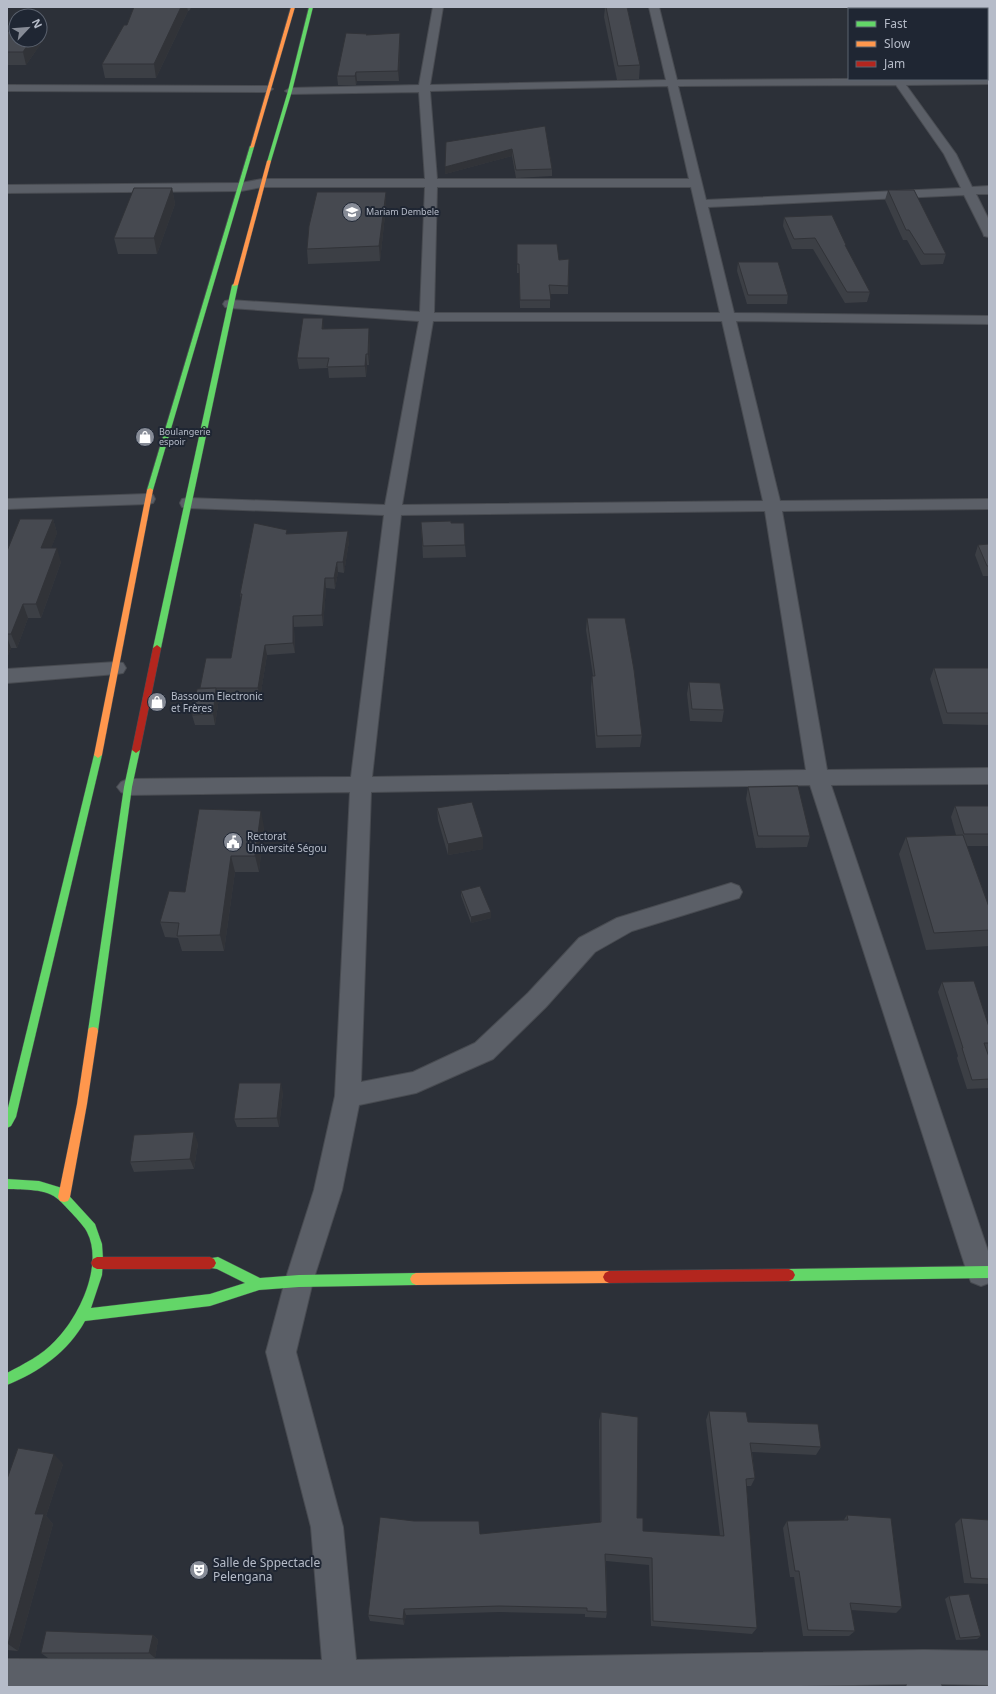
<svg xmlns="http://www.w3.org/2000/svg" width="996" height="1694" font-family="'Noto Sans',sans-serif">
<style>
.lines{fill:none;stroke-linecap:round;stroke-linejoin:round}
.street-casing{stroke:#484b51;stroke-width:2}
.fast-casing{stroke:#484b51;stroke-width:1}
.slow-casing{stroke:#484b51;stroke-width:1}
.jam-casing{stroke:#484b51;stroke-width:1}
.street{fill:#5b5f67;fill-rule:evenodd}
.fast{fill:#63d668;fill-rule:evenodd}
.slow{fill:#ff974d;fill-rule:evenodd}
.jam{fill:#b3261e;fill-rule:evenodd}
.wall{fill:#3c3f45}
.shaded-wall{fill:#313338}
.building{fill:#464950;stroke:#313338}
.labels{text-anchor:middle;stroke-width:4;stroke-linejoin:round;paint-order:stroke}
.far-poi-label{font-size:9px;fill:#b6bcc9;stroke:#1f2633;text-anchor:start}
.poi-label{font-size:10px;fill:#b6bcc9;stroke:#1f2633;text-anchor:start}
.near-poi-label{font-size:12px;fill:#b6bcc9;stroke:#1f2633;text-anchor:start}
</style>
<rect width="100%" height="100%" fill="#2c3038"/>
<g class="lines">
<!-- street casing -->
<g class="street-casing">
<g id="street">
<path d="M433 7H443L430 85 666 80 649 7H659L677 80 989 78V84L906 85 956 154 972 187 989 186V194H976L989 220V237L984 236 983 233 964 195 708 207 734 313 989 316V324L736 321 780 501 989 499V509L782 511 827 770 989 768V784L831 785 989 1254V1283L981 1286 971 1282 967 1272 810 785 371 792 361 1082 413 1072 475 1043 528 993 579 938 617 918 731 883 739 886 742 892 739 898 632 931 595 952 546 1007 493 1059 416 1093 359 1105 342 1190 313 1281 296 1352 343 1527 356 1660 924 1650 989 1651V1685L941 1684V1687H907V1684L755 1687H7V1659L322 1660 311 1527 266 1352 285 1281 314 1190 335 1096 350 792 128 795 121 792 117 787 121 782 128 779 351 777 384 515 188 508 182 507 180 503 182 499 188 498 385 505 419 321 230 308 225 307 223 304 225 301 230 300 420 312 425 187H262L241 191 7 193V185L241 183 262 179H425L419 92 290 94 285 91 290 88 419 85ZM896 85 944 154 961 188 706 200 678 86ZM668 86 689 179H437L430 91ZM437 187H691L720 313H434ZM433 321H722L763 501 402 505ZM765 511 806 770 372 777 401 515Z"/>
<path d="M848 7H858L859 9H849Z"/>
<path d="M7 85 268 86 273 89 268 92 7 91Z"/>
<path d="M147 494 153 495 155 499 153 503 147 504 7 509V499Z"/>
<path d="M116 662 123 663 126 668 123 673 116 674 7 683V669Z"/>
</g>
</g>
<!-- fast casing -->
<g class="fast-casing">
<g id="fast">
<path d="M309 7H313L292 91 271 161 267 162 288 91Z"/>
<path d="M250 146 254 147 153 490 152 491H148L147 490Z"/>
<path d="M235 283 238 285 161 648 157 651 153 648 232 285Z"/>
<path d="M136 747 140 750 132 787 98 1031 97 1034 93 1035 89 1034 88 1031 124 787 132 750Z"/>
<path d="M98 752 102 755 16 1117 11 1126 7 1128V1112L94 755Z"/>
<path d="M7 1179 39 1181 62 1188 95 1224 102 1244 103 1259 102 1275 91 1308 210 1294 245 1283 217 1269 206 1267 204 1263 206 1259 218 1257 260 1278 299 1275 416 1273 420 1275 422 1279 420 1283 416 1285 299 1287 259 1290 210 1306 85 1321C68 1352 39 1372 7 1385V1373C24 1364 42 1355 55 1341 79 1317 104 1265 87 1232 84 1225 65 1206 59 1200 46 1188 24 1190 7 1189Z"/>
<path d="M989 1266V1278L789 1281 785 1279 783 1275 785 1271 789 1269Z"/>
</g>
</g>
<!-- slow casing -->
<g class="slow-casing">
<g id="slow">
<path d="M291 7H295L254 147 250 148Z"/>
<path d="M269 160 271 161 238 285 233 286 267 161Z"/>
<path d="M150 488 153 490 102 755 98 758 94 755 147 490Z"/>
<path d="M93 1027 97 1028 98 1031 87 1104 70 1197 68 1201 64 1202 60 1201 58 1197 77 1104 88 1031 89 1028Z"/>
<path d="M609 1271 613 1273 615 1277 613 1281 609 1283 416 1285 412 1283 410 1279 412 1275 416 1273Z"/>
</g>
</g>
<!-- jam casing -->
<g class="jam-casing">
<g id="jam">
<path d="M157 645 161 648 140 750 136 753 132 750 153 648Z"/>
<path d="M97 1257H210L214 1259 216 1263 214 1267 210 1269H97L93 1267 91 1263 93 1259Z"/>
<path d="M789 1269 793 1271 795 1275 793 1279 789 1281 609 1283 605 1281 603 1277 605 1273 609 1271Z"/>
</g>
</g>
<!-- street -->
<use href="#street" class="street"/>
<!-- fast -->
<use href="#fast" class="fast"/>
<!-- slow -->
<use href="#slow" class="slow"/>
<!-- jam -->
<use href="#jam" class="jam"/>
</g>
<!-- wall -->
<g class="wall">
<path d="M134 7H191L190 10 188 11 156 78H105L102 64 127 25Z"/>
<path d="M605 7H627L640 65 639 79 617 80 604 17Z"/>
<path d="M946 7H989V44H987V9H948Z"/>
<path d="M41 26 44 39 26 65H7V33Z"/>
<path d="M367 34V35L400 42 399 81H357L356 85H338L337 76Z"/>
<path d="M545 126 552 169V176L516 178 512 156 445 174V167Z"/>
<path d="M172 188 175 204 157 254H118L114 238Z"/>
<path d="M888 190 946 254 943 264 921 265 907 240H903L885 200Z"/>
<path d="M386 192V206L380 261 308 264 307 249Z"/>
<path d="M784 217 846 245V247L870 292 867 302 845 303 813 249H792L783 226Z"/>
<path d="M517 244 559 260 569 259 568 294H550V308H520L519 273H517Z"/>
<path d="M738 262 788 295 787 304H747L737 271Z"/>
<path d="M324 329 370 339 369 365H367L366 377 329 378 328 368 299 369 297 358Z"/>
<path d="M53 519 57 533 51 548 61 562 41 618H28L17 648H11L7 658V551Z"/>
<path d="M421 522 451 523 465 545 466 557 423 558Z"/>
<path d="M288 534 349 541 344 573 338 572 335 589 326 588 323 626 294 627 295 653 267 655 260 698H219L215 725H195L192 715 200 688 231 658 241 600 240 594Z"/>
<path d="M989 544V576H983L975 555 978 545Z"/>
<path d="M587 618 642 735 640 747 596 748 591 688 592 676H593L586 630Z"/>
<path d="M934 668H989V725L943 724 930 679Z"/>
<path d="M689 682 724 710 722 722 690 721 687 694Z"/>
<path d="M748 787 810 836 807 847 756 848 746 799Z"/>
<path d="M955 806H989V846H967L989 907V946L926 950 899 854 906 837 956 835 951 817Z"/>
<path d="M437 808 483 837V849L448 855 438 820Z"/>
<path d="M264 827 259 872H235L224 951H182L178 938 165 937 160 922 185 892Z"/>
<path d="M461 891 491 912V918L471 923 461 896Z"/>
<path d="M942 982 989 1027V1052H987L989 1057V1088L967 1089 957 1058 958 1056 938 992Z"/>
<path d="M283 1092 279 1127H237L234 1119Z"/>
<path d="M198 1143 194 1169 134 1172 130 1162Z"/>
<path d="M709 1411 748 1422 821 1447 816 1455 752 1452 755 1478 751 1486H746L757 1628 752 1634 651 1626 649 1565 606 1561 607 1612 606 1618 585 1617V1614L499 1612 406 1615 404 1625 370 1621 368 1615 600 1522 599 1421 601 1412 637 1518 643 1531 720 1536 706 1420Z"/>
<path d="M63 1464 46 1516 53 1524 18 1651 7 1650V1479Z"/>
<path d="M847 1515 902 1607 896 1613 851 1610 855 1631 849 1636H803L794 1577H790L783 1528 787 1521H843Z"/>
<path d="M961 1518 989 1520V1584L964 1583 955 1524Z"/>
<path d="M949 1596 981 1636 977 1639 956 1640 945 1599Z"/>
<path d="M153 1635 158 1640 155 1658H48L41 1653Z"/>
</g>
<!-- shaded-wall -->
<g class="shaded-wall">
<path d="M181 7H187L188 11 156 78 154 64Z"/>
<path d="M41 26 44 39 26 65 23 52 31 40H40V27Z"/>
<path d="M400 33V42L399 81 398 71Z"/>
<path d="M356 72 357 81 356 85 355 76Z"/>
<path d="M512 149V156L445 174V167Z"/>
<path d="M172 188 175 204 157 254 154 238Z"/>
<path d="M386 192V206L380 261 379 246Z"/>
<path d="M323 318 324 329H322Z"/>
<path d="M369 328 370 339 369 365 368 354Z"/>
<path d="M366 354 367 365 366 377 365 366Z"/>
<path d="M53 519 57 533 46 562 41 548Z"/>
<path d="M348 531 349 541 344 573 343 562Z"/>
<path d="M57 548 61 562 41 618 36 604Z"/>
<path d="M337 562 338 572 335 589 334 578Z"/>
<path d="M325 578 326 588 323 626 322 615Z"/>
<path d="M23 604 28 618 17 648 11 634Z"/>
<path d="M293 616 294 627 295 653 293 643Z"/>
<path d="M7 637 11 648 7 658Z"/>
<path d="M265 645 267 655 260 698 258 688Z"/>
<path d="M216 688 219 698 215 725 213 714Z"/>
<path d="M261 811 264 827 259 872 255 856Z"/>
<path d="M483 837V849L448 855V844Z"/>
<path d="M231 856 235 872 224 951 220 935Z"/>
<path d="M491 912V918L471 923V917Z"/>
<path d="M281 1083 283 1092 279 1127 277 1118Z"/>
<path d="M194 1132 198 1143 194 1169 190 1159Z"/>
<path d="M54 1454 63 1464 46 1516 53 1524 18 1651 8 1644 35 1514Z"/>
<path d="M404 1609 406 1615 404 1625 403 1619Z"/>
<path d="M153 1635 158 1640 155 1658 149 1653Z"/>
</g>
<!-- building -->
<g class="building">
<path d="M134 7H181L154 64H102L124 25H127Z"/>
<path d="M606 7H627L640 65 618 66Z"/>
<path d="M957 7H989V36H987V9H958Z"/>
<path d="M13 26H16V40H31L23 52H7V33Z"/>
<path d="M346 33 367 34 366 35 400 33 398 71 356 72 355 76H337Z"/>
<path d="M545 126 552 169 516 170 512 149 445 167 446 142Z"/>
<path d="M134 188H172L154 238H114Z"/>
<path d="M888 190H914L946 254H924L909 230H906Z"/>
<path d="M317 192H386L379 246 307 249 309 226Z"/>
<path d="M832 215 846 245H845L870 292H847L815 238 794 239 784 217Z"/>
<path d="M517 244H557L559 260 569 259 568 286 549 285 551 300H520L519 264H517Z"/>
<path d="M738 262H778L788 295H748Z"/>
<path d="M303 318H323L322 329 369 328 368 354H366L365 366 327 367 329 358H297Z"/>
<path d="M20 519H53L41 548H57L36 604H23L11 634H7V551Z"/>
<path d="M451 521V523H464L465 545 423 546 421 522Z"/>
<path d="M254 523 287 530 286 534 348 531 343 562H337L334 578H325L322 615 293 616V643L265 645 258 688H200L206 658H231L242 594H240Z"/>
<path d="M989 544V566H987L978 545Z"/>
<path d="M587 618H625L634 670 642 735 597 736 592 676H595Z"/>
<path d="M934 668H989V713H947Z"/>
<path d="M689 682 720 683 724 710 692 709Z"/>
<path d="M216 688 213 714 192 715 197 689Z"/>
<path d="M798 786 810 836H758L748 787Z"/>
<path d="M472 802 483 837 448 844 437 808Z"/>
<path d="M955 806H989V834H964Z"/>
<path d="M199 809 261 811 255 856H231L220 935 177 936 179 923 160 922 169 891 185 892Z"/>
<path d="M963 835 989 907V930L934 933 906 837Z"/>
<path d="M480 886 491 912 471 917 461 891Z"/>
<path d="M974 981 989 1027V1043H984L989 1057V1079L972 1080 962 1048H963L942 982Z"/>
<path d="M239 1083H281L277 1118 234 1119Z"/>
<path d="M194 1132 190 1159 130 1162 134 1135Z"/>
<path d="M709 1411 746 1412 748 1422 818 1424 821 1447 750 1443 755 1478 746 1479 757 1628 653 1621 652 1558 605 1554 607 1612 587 1611V1608L499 1606 404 1609 403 1619 368 1615 380 1517 414 1521H479L480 1534 601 1522V1412L638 1417 637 1518H643V1531L724 1536Z"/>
<path d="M18 1448 54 1454 35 1514H44L8 1644H7V1479Z"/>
<path d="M847 1515 891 1518 902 1607 850 1603 855 1631 808 1630 799 1571H795L787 1521 848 1520Z"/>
<path d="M961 1518 989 1520V1579L971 1578Z"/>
<path d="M969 1594 981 1636 960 1638 949 1596Z"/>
<path d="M46 1631 153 1635 149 1653H41Z"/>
</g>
<!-- icons -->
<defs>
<g id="school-disc" transform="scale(1)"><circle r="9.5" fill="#868b96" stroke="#1f2633"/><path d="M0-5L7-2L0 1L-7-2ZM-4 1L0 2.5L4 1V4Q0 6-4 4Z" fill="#fff"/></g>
<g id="shop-disc" transform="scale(1)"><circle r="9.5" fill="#868b96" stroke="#1f2633"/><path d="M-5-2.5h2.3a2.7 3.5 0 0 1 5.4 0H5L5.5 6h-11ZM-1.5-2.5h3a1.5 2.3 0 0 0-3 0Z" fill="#fff"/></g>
<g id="civic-disc" transform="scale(1)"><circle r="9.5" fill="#868b96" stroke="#1f2633"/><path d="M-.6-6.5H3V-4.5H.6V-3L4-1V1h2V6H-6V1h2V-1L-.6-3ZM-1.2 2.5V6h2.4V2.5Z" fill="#fff"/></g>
<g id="theatre-disc" transform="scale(1)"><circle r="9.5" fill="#868b96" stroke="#1f2633"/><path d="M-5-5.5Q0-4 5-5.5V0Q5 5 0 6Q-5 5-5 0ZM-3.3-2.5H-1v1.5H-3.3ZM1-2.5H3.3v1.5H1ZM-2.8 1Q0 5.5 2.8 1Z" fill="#fff"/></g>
</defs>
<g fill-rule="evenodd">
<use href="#school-disc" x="352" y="212"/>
<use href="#shop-disc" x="145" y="437"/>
<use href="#shop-disc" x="157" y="702"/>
<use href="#civic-disc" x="233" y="842"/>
<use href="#theatre-disc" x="199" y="1570"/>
</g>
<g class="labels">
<!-- far-poi labels -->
<g class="far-poi-label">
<text x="366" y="215">Mariam Dembele</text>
<text x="159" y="435">Boulangerie<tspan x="159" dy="10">espoir</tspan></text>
</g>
<!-- poi labels -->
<g class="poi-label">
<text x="171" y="700">Bassoum Electronic<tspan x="171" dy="12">et Frères</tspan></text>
<text x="247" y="840">Rectorat<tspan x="247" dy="12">Université Ségou</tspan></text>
</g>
<!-- near-poi labels -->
<g class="near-poi-label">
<text x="213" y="1567">Salle de Sppectacle<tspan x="213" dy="14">Pelengana</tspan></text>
</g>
</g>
<!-- border -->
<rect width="996" height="1694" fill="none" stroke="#b6bcc9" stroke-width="16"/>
<!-- legend -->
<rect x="848" y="8" width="140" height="72" fill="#1f2633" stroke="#5b626f"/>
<rect x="856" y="21" width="20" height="6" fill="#63d668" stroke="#5b626f"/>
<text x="884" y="28" font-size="12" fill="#b6bcc9">Fast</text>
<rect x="856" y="41" width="20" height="6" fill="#ff974d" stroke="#5b626f"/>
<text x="884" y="48" font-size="12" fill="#b6bcc9">Slow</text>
<rect x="856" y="61" width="20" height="6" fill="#b3261e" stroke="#5b626f"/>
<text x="884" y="68" font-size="12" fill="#b6bcc9">Jam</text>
<!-- north arrow -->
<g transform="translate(28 28) rotate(64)"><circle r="19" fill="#1f2633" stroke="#5b626f"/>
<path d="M0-3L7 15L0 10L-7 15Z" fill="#868b96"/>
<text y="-6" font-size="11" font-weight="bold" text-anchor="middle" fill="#b6bcc9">N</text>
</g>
</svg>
